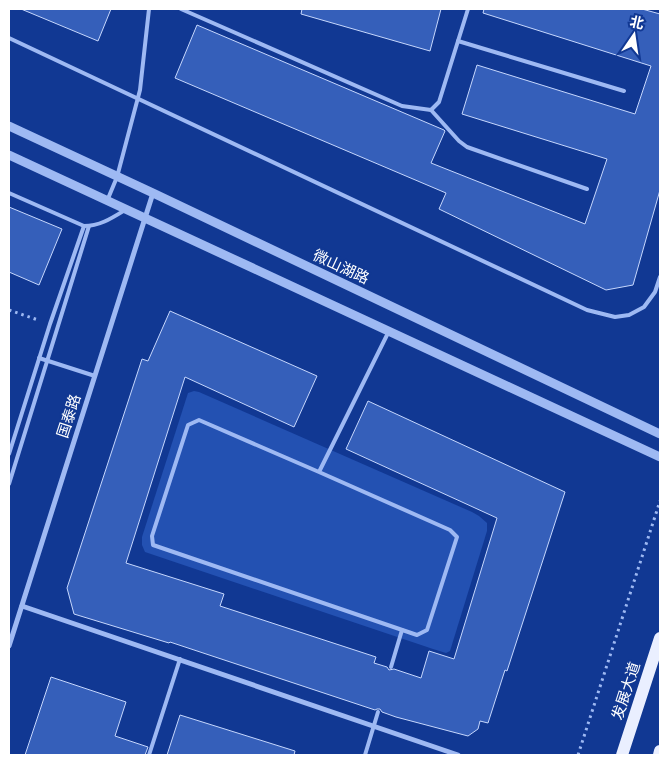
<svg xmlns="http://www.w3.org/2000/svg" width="669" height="764" font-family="Montserrat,'Noto Sans SC',sans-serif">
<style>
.green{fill:#2351b2}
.building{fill:#355fba;stroke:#c6d7fd}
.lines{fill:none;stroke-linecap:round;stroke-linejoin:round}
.path{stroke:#9eb9f3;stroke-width:3;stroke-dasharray:2.5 4;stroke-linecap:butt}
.service{stroke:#9eb9f3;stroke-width:4}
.minor{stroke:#9eb9f3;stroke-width:5}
.tertiary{stroke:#9eb9f3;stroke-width:9}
.primary{stroke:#eaefff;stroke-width:12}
.labels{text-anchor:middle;stroke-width:4.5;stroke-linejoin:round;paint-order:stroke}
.street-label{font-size:15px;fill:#fff;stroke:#113893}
</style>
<rect width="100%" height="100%" fill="#113893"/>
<!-- green -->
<path class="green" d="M194 391 199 392 472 512 479 516 487 523V531L450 651 446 653 433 649 145 552 142 545V537L188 393Z"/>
<!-- building -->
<g class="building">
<path d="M21 9H111L98 41Z"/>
<path d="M302 9H441L430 51 301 14Z"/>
<path d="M484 9H642L660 14V190L633 285 606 290 439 209 446 193 175 78 197 25 444 130 445 131 431 163 585 224 607 159 462 114 477 65 635 114 651 66 483 13Z"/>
<path d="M9 207 62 229 39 285 9 272Z"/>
<path d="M170 311 317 376 294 427 185 377 126 563 224 594 220 606 376 657 374 663 387 667 389 670 394 669 421 678 429 651 454 659 497 518 346 449 368 401 565 492 507 671 505 670 488 723 480 721 478 729 468 736 396 717 382 712 380 709H377L375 710 170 642 169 643 74 614 67 588 142 359 148 361Z"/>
<path d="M51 677 126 702 115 736 148 747 145 755H25Z"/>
<path d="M180 715 295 751 294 755H167Z"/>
</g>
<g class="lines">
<!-- path -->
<g class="path">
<path d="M9 310 38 320"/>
<path d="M578 755 660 501"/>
</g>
<!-- service -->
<g class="service">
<path d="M181 9 402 106 431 110 439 102 468 9"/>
<path d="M9 38 587 310 615 317 629 315 644 307 655 292 660 277"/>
<path d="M458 41 624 91"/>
<path d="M431 110 459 141 467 147 587 189"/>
<path d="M9 193 84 226C100 226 112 218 125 210"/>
<path d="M107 201 117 177 140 90 149 9"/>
<path d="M39 358 95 376"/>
<path d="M9 454 50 324 84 226"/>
<path d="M319 472 450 530 457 537 427 630 417 635 153 545 152 536 188 425 199 420 319 472 389 331"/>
<path d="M9 484 89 226"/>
<path d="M391 667 402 630"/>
<path d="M149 755 180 659"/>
<path d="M365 755 378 712"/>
</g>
<!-- minor -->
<g class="minor">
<path d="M22 606 458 755"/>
<path d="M9 646 153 193"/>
</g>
<!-- tertiary -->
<g class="tertiary">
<path d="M9 126 153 193 660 434"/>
<path d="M9 155 660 457"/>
</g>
<!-- primary -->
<g class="primary">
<path d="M622 755 660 638"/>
<path d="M659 755 660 751"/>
</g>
</g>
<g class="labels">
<!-- street labels -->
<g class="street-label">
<text transform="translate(341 267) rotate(25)" y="5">微山湖路</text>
<text transform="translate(69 416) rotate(-72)" y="5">国泰路</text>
<text transform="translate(626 691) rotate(-72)" y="5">发展大道</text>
</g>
</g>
<!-- border -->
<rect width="669" height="764" fill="none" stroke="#ffffff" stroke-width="20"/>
<!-- north arrow -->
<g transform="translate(634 35) rotate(13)" stroke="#113893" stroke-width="4" paint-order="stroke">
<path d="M0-4L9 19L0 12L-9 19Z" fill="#ffffff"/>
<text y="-8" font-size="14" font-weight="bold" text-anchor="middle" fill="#ffffff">北</text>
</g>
</svg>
